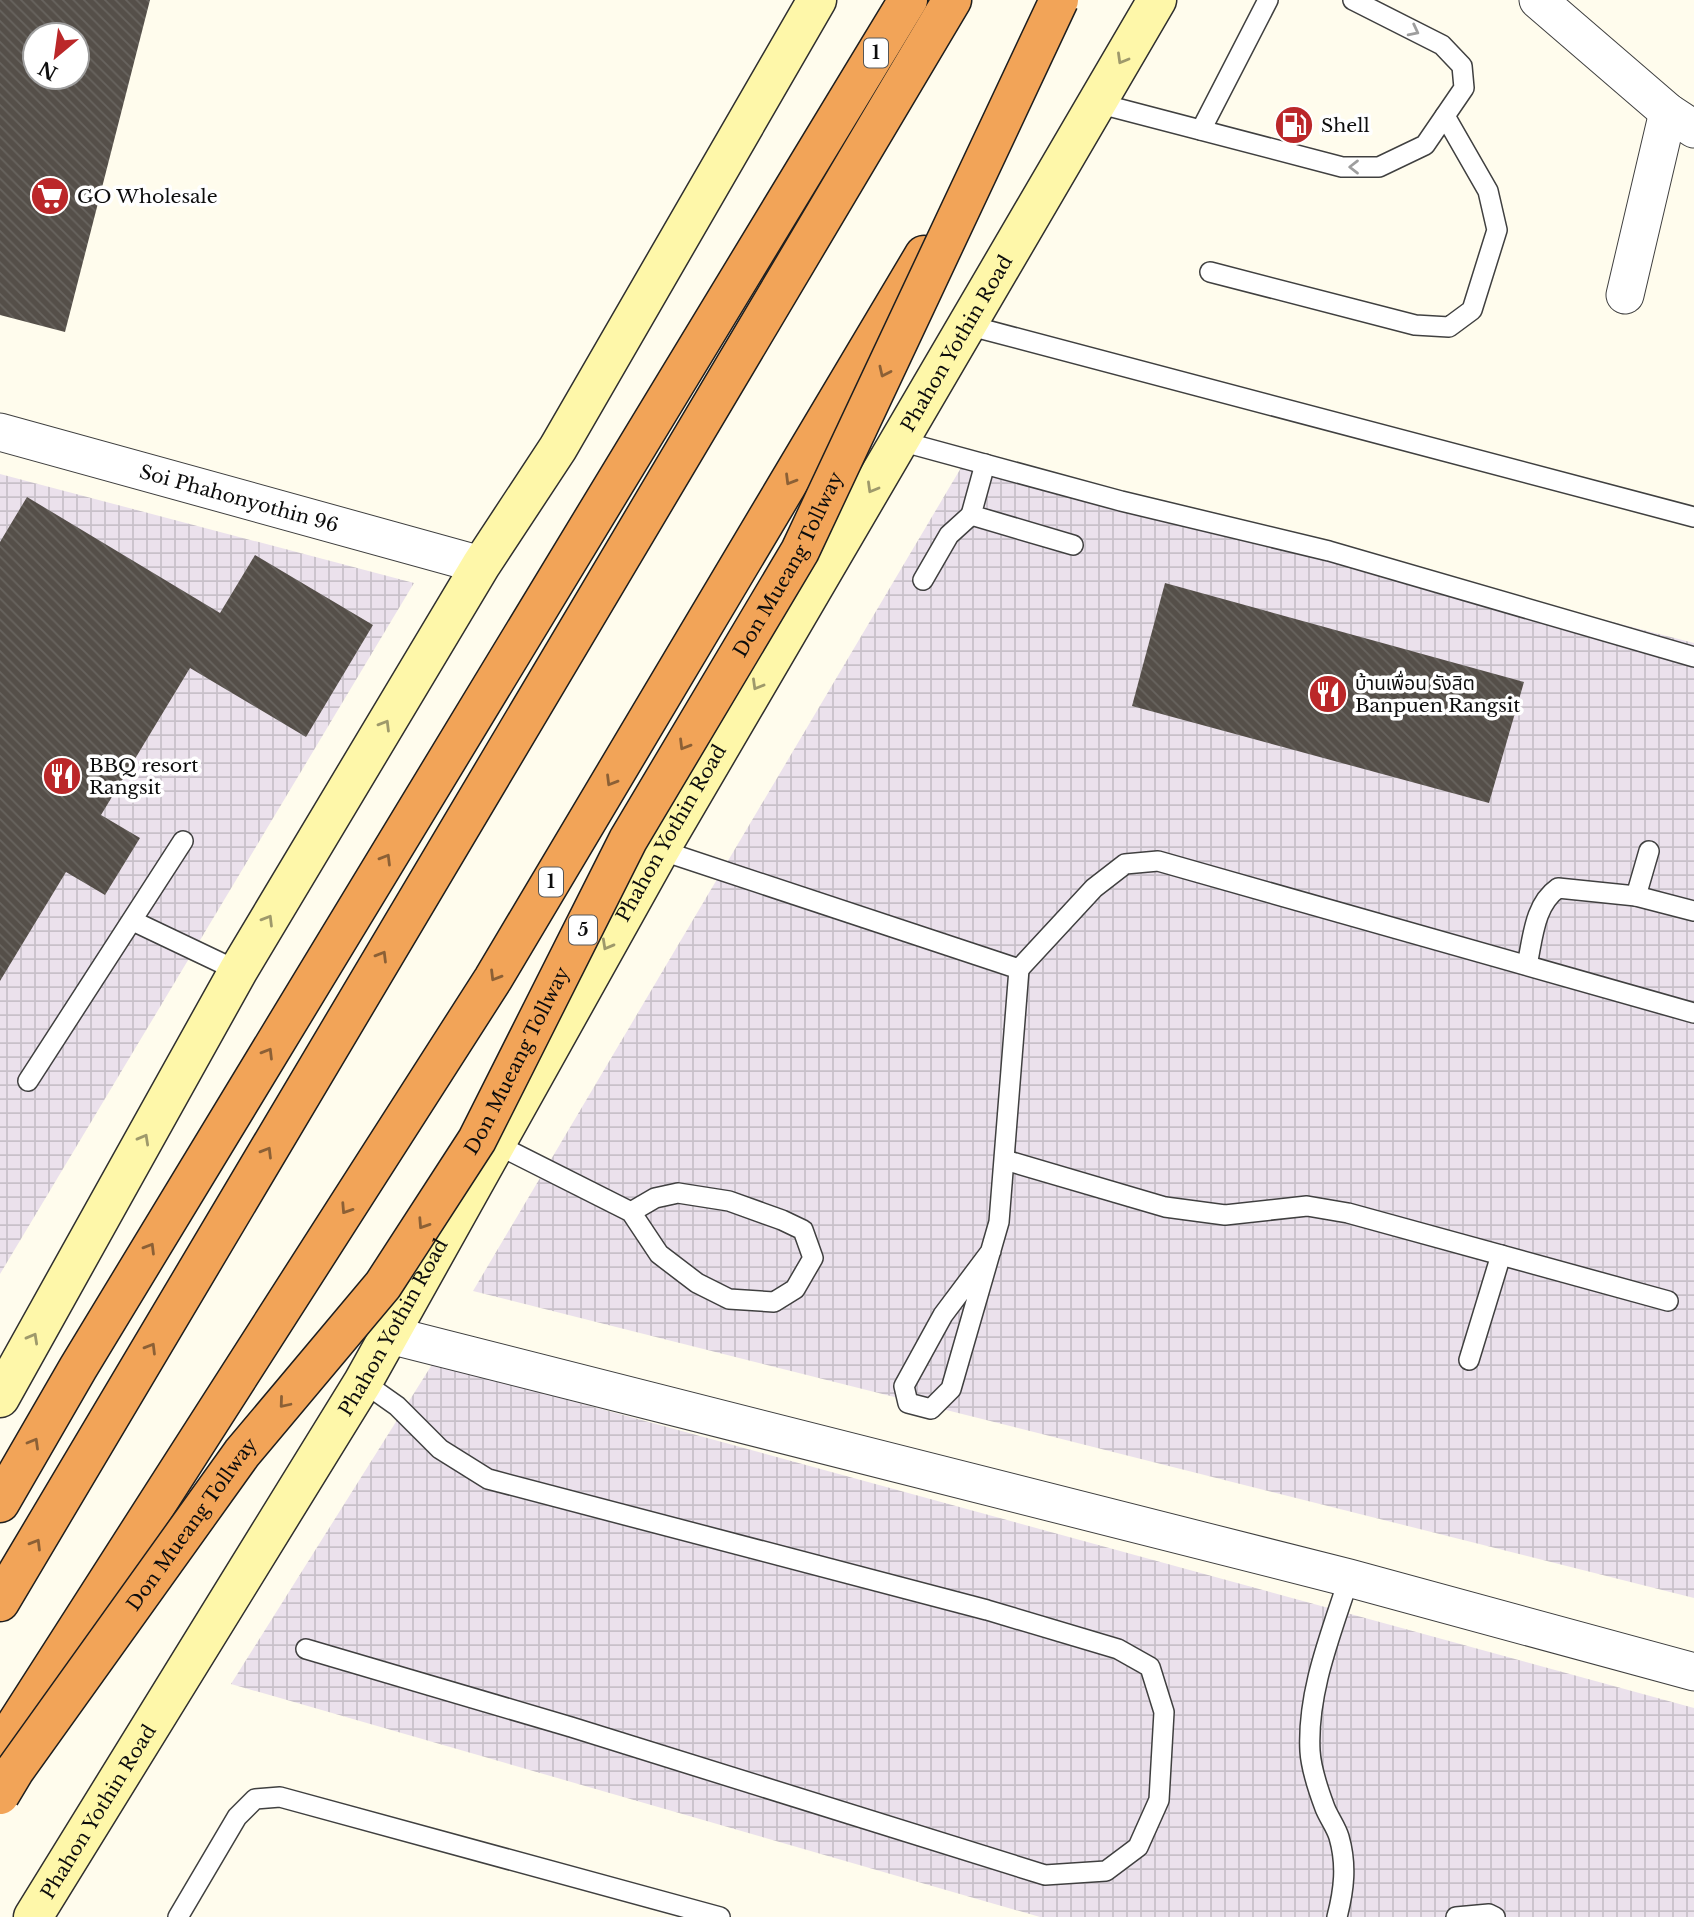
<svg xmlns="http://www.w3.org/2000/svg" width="1694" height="1917" font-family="'Libre Baskerville','Noto Sans Thai',serif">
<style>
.industrial{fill:url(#industrial-grid)}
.building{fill:url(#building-back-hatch);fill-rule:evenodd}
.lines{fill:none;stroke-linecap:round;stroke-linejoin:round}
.lane-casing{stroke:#404040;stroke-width:22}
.street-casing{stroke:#404040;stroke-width:39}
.secondary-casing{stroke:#2f2f2f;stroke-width:41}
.highway-casing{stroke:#1e1e1e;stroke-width:41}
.lane{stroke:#fff;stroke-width:19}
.street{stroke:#fff;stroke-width:37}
.secondary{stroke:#fef7a9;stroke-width:38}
.highway{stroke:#f2a458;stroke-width:38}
.highway-bridge-casing{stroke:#1e1e1e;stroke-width:41;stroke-linecap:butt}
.highway-bridge{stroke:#f2a458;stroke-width:38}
.oneway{stroke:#9e9e9e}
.oneway2{stroke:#9e996b}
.oneway3{stroke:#8b6036}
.labels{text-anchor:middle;stroke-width:7;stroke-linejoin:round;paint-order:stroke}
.shield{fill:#fff;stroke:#565656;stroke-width:2}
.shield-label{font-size:18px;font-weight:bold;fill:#0d0d0d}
.poi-label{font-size:19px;fill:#0d0d0d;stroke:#fff;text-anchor:start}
.street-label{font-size:19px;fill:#0d0d0d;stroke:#fff}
</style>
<defs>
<pattern id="industrial-grid" width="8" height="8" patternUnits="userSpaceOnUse" patternTransform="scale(1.75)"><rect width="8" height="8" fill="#ebe1ec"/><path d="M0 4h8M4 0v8" fill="none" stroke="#c8c0c9"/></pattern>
<pattern id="building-back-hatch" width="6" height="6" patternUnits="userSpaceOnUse" patternTransform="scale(1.75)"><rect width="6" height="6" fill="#554f49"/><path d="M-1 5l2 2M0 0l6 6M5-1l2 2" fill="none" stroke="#68645f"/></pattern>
</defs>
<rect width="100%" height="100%" fill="#fffced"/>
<!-- industrial -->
<g class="industrial">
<path d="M968 456 1694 643V1598L473 1291Z"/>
<path d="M0 474 414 583 0 1274Z"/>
<path d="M433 1363 1694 1708V1917H1040L231 1684Z"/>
</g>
<!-- building -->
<g class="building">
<path d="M0 0H150L65 332 0 315ZM35 35H77V77H35Z"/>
<path d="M27 497 220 613 255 555 373 625 306 737 190 668 101 815 140 838 105 895 66 872 0 981V542Z"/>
<path d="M1165 583 1524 682 1489 803 1132 706Z"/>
</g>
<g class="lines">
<!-- lane casing -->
<g class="lane-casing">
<g id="lane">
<path d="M1097 103 1342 167H1379L1425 145 1464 88 1462 66 1442 45 1353 0"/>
<path d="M1201 130 1268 0"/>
<path d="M1210 272 1415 325 1449 327 1472 310 1497 230 1488 191 1445 116"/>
<path d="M967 325 1694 517"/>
<path d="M900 441 1121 501 1329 551 1694 657"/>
<path d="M985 464 971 515 1073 545"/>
<path d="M923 580 949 535 971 515"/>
<path d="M660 850 1019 969 999 1222 951 1389 931 1409 908 1403 904 1386 943 1315 991 1251"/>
<path d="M1636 896 1694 911"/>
<path d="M133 921 238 971"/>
<path d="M1527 965C1533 938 1534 905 1558 888L1636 896 1649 851"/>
<path d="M1019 969 1094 888 1125 864 1158 861 1694 1013"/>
<path d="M28 1081 183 841"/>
<path d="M496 1144 631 1212 659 1254 697 1283 729 1299 774 1302 795 1289 813 1258 803 1230 782 1220 729 1201 678 1193 655 1198 631 1212"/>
<path d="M1005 1160 1165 1207 1225 1215 1307 1206 1348 1213 1668 1301"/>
<path d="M1469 1360 1501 1255"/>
<path d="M306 1649 571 1727 1045 1875 1106 1871 1138 1847 1159 1800 1164 1712 1150 1667 1118 1649 987 1610 488 1479 440 1449 397 1406 363 1382"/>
<path d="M178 1917 237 1817 255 1799 280 1797 720 1917"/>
<path d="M1337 1917C1344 1890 1347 1865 1339 1837 1336 1827 1329 1818 1325 1808 1319 1792 1311 1768 1310 1751 1307 1692 1331 1634 1349 1578"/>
<path d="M1456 1917 1489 1914 1495 1917"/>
</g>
</g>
<!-- street casing -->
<g class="street-casing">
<g id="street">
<path d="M1538 0 1668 112 1694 129"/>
<path d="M1625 295 1668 112"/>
<path id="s1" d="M0 432 481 565"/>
<path d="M390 1335 1349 1578 1694 1672"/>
</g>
</g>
<!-- secondary casing -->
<g class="secondary-casing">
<g id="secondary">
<path d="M0 1398 238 971 481 565 558 448 817 0"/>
<path id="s2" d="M33 1917 363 1382 660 850 1157 0"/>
</g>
</g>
<!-- highway casing -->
<g class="highway-casing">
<g id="highway">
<path d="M0 1503 78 1368 908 0"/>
<path d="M0 1602 952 0"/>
<path d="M0 1749 493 979 924 255"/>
</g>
</g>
<!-- lane -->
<use href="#lane" class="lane"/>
<!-- street -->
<use href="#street" class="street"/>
<!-- secondary -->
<use href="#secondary" class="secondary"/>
<!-- highway -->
<use href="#highway" class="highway"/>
<!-- highway-bridge casing -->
<g class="highway-bridge-casing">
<g id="highway-bridge">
<path id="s3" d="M0 1795 15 1770 242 1453 383 1285 477 1140 628 840 800 551 1059 0"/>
</g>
</g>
<!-- highway-bridge -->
<use href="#highway-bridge" class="highway-bridge"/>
</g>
<!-- one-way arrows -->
<defs><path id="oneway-chevron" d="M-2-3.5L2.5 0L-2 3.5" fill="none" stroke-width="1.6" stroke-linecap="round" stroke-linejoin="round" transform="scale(1.75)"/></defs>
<g class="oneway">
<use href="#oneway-chevron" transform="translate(1414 31) rotate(27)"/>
<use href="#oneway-chevron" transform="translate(1354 167) rotate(-180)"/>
</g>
<g class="oneway2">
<use href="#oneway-chevron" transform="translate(1122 59) rotate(120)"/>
<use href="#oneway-chevron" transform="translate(872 488) rotate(120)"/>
<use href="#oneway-chevron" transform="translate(757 685) rotate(120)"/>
<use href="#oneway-chevron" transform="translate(385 725) rotate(-59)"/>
<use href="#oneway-chevron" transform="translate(268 920) rotate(-59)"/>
<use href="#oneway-chevron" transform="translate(607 945) rotate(119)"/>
<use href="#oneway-chevron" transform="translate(144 1139) rotate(-61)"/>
<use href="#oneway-chevron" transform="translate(33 1338) rotate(-61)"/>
</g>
<g class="oneway3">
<use href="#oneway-chevron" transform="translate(884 372) rotate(115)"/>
<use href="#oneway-chevron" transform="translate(790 480) rotate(121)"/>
<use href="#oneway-chevron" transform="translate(684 745) rotate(121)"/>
<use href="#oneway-chevron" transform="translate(611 781) rotate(121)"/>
<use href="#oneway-chevron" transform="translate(386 859) rotate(-59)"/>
<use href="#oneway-chevron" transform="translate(382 956) rotate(-59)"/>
<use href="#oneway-chevron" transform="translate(495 976) rotate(121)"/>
<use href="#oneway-chevron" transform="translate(268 1053) rotate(-59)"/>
<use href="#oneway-chevron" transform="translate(267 1152) rotate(-59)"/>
<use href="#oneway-chevron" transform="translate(346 1209) rotate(123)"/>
<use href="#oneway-chevron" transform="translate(423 1224) rotate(123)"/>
<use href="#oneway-chevron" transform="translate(150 1248) rotate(-59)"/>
<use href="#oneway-chevron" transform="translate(151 1348) rotate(-59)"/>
<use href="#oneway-chevron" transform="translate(284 1403) rotate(130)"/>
<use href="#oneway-chevron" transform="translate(34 1443) rotate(-60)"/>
<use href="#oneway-chevron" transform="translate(36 1544) rotate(-59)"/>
</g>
<!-- icons -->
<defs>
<g id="fuel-disc" transform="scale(2.0125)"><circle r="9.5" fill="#bb2729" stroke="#fff"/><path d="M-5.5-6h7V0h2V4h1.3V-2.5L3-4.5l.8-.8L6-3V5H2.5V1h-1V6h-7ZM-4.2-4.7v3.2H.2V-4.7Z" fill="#fff"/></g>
<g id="supermarket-disc" transform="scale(2.0125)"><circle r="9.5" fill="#bb2729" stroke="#fff"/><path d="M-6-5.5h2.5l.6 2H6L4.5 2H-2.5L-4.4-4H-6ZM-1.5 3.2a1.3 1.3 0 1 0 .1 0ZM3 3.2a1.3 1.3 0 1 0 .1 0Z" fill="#fff"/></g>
<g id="restaurant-disc" transform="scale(2.0125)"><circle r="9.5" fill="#bb2729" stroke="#fff"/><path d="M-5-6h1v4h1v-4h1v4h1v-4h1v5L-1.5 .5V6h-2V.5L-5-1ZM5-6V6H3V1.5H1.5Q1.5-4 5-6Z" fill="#fff"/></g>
</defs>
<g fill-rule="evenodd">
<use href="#fuel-disc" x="1294" y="125"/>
<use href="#supermarket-disc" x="50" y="196"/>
<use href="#restaurant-disc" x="1328" y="694"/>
<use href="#restaurant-disc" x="62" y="776"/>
</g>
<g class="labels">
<!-- shield labels -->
<g class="shield">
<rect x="864" y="38.5" width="24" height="29" rx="5"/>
<rect x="539" y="867.5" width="24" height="29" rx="5"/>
<rect x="569" y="915.5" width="28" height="29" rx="5"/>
</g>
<g class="shield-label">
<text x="876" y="59">1</text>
<text x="551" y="888">1</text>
<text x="583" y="936">5</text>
</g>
<!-- poi labels -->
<g class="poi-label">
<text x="1321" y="132">Shell</text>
<text x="77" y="203">GO Wholesale</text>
<text x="1355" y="690">บ้านเพื่อน รังสิต<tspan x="1355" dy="22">Banpuen Rangsit</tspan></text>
<text x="89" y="772">BBQ resort<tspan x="89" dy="22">Rangsit</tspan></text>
</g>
<!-- street labels -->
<g class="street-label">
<text dy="7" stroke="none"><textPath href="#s2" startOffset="1825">Phahon Yothin Road</textPath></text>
<text dy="7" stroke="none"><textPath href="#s1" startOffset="248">Soi Phahonyothin 96</textPath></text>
<text dy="7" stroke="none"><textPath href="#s3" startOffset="1466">Don Mueang Tollway</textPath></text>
<text dy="7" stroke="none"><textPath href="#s2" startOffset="1258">Phahon Yothin Road</textPath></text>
<text dy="7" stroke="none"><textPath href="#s3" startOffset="900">Don Mueang Tollway</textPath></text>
<text dy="7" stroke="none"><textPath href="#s2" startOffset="691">Phahon Yothin Road</textPath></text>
<text dy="7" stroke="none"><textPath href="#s3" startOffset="332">Don Mueang Tollway</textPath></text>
<text dy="7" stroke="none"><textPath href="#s2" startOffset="124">Phahon Yothin Road</textPath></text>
</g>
</g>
<!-- north arrow -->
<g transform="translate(56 56) rotate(209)"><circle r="33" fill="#ffffff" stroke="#9e9e9e" stroke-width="2"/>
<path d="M0-5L12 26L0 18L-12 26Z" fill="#bb2729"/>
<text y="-10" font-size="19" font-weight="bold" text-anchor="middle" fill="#0d0d0d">N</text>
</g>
</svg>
